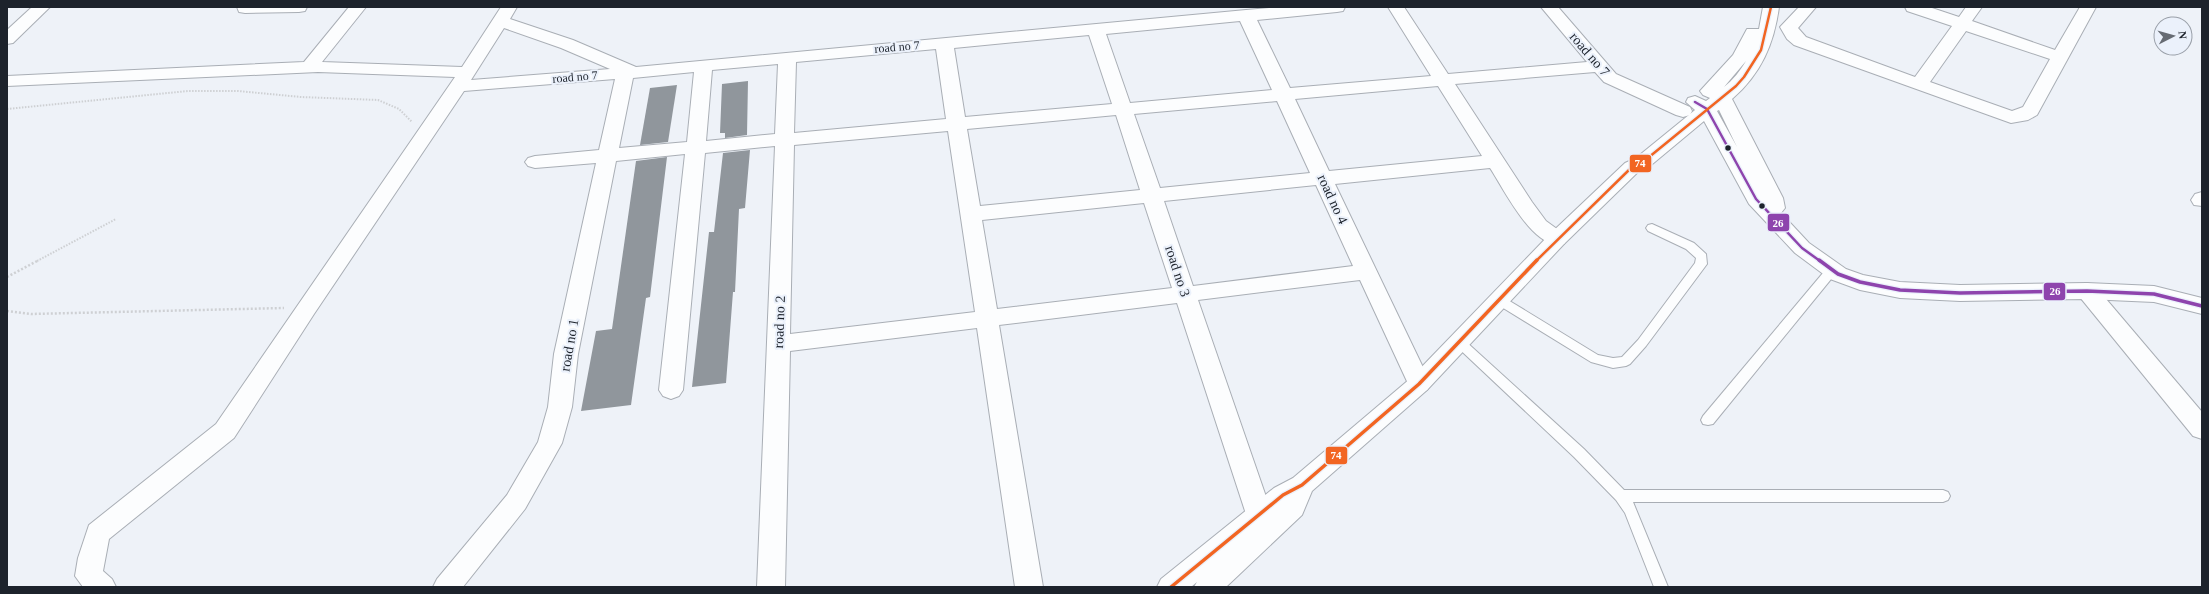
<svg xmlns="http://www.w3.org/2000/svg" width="2209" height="594" font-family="Georgia,serif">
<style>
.building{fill:#90969c}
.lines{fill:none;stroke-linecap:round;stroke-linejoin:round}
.lane-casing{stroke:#a9aeb5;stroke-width:2}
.street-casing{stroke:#a9aeb5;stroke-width:2}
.secondary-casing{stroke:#a9aeb5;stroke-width:2}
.path-far1{stroke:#ced0d3;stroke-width:2;stroke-dasharray:1.5 1.5;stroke-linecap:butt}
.path{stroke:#ced0d3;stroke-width:2.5;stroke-dasharray:2 2;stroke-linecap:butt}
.lane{fill:#fcfdfe;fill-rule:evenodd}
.street{fill:#fcfdfe;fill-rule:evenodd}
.secondary{fill:#fcfdfe;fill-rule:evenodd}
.bus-1-far1-casing{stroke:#ebf1fb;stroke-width:5}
.bus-1-casing{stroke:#ebf1fb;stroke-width:6}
.bus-2-far1-casing{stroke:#ebf1fb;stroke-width:5}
.bus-2-casing{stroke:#ebf1fb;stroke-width:6}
.bus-1-far1{stroke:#8e44ad;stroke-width:2.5}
.bus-1{stroke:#8e44ad;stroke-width:3.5}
.bus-2-far1{stroke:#f26522;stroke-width:2.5}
.bus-2{stroke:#f26522;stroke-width:3.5}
.bus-dot{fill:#1d232c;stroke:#ebf1fb;stroke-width:1.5}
.labels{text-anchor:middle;stroke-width:4;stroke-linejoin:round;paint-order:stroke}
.far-street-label{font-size:12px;fill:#1d232c;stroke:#ebf1fb}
.street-label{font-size:14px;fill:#1d232c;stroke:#ebf1fb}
.line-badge{stroke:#ebf1fb;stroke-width:1.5}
.badge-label{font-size:11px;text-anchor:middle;font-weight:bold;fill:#fff}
</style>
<rect width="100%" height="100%" fill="#eef2f8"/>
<!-- building -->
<g class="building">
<path d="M748 81 747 135 725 138V133H720L722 84Z"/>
<path d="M677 85 668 142 640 145 650 88Z"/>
<path d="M750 150 745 208 739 209 735 292H733L726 383 692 387 709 232H714L723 153Z"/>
<path d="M667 157 650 297 646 298 631 405 581 411 596 331 612 329 636 161Z"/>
</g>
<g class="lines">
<!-- lane casing -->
<g class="lane-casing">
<g id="lane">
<path d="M1652 224 1694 243 1706 254 1707 264 1646 346 1630 364 1626 366 1613 368 1591 362 1495 303 1493 300 1499 296 1503 297 1598 355 1613 358 1622 357 1638 340 1695 263 1696 258 1686 249 1648 231 1646 228 1648 225Z"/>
<path d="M1832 266 1836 267 1838 270 1836 273 1713 424 1708 425 1703 424 1701 420 1703 416 1828 267Z"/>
<path d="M1459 337 1463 339 1584 449 1624 490H1943L1948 492 1950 496 1948 500 1943 502H1633L1668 587H1654L1625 513 1616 500 1574 457 1455 345 1453 342 1455 339Z"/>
</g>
</g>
<!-- street casing -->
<g class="street-casing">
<g id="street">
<path d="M32 7H50L13 43 7 44V30Z"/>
<path d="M237 7H307L305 11 299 12 245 13 239 12Z"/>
<path d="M349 7H366L322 62 462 67 501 7H517L510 19 573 40 636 67 1246 10 1282 7H1345L1343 11 1337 12 1257 20 1290 88 1431 76 1388 7H1404L1448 74 1587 62 1541 7H1558L1616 74 1690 107 1692 111 1690 115 1683 117 1676 115 1604 82 1595 72 1455 84 1532 202 1546 221 1564 234 1567 239 1564 244C1534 252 1504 189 1490 168L1335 184 1431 384 1427 390 1419 393 1411 390 1360 280 1198 300 1272 514 1268 522 1259 525 1250 522 1246 514 1177 303 999 325 1043 587H1015L977 328 790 351 785 587H757L775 146 705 153 683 390 679 396 671 399 663 396 659 390 685 154 616 161 578 354 572 407 562 443 525 509 463 587H433L437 579 507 495 538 442 548 407 554 354 596 163 535 168 528 166 525 162 528 158 535 156 599 150 615 79 464 91 314 314 234 438 109 539 103 571 112 579 116 587H83L75 576 78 558 89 525 216 424 455 77 318 72 7 86V76L304 62ZM1240 21 1272 90 1130 103 1106 34ZM504 28 561 48 610 69 471 80ZM1089 35 1112 104 965 117 954 48ZM936 49 946 119 794 133 796 62ZM778 64 775 134 706 141 712 70ZM694 72 687 142 619 148 633 78ZM1438 86 1482 156 1329 171 1295 99ZM1277 101 1310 173 1160 188 1134 114ZM1116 115 1140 190 980 206 967 129ZM948 131 975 312 790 334 794 145ZM1316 185 1353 266 1193 286 1164 201ZM1144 203 1172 288 997 309 982 220Z"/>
<path d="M1799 7H1816L1798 28 1806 37 1915 77 1952 26 1907 11 1905 7H1929L1959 17 1966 7H1982L1972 21 2055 50 2080 7H2096L2037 115 2028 120 2011 123 1794 45 1787 39 1780 27ZM1966 31 2050 59 2023 107 2012 111 1930 82Z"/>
<path d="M2202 192V206L2194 205 2191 200 2195 194Z"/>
<path d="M2087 283 2095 286 2202 412V439L2193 436 2079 296 2076 291 2079 286Z"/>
</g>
</g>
<!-- secondary casing -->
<g class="secondary-casing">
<path id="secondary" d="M1763 7H1779C1774 44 1761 74 1732 99L1783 198 1785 208 1781 213 1809 243 1846 269 1863 275 1900 282 1960 285 2087 283 2154 286 2202 298V314L2154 302 2087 299 1960 301 1900 298 1860 290 1830 279 1795 253 1749 204 1704 121 1650 166 1639 171 1564 244 1427 390 1312 491 1302 515 1226 587H1194L1197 582 1191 587H1157L1161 579 1274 488 1293 478 1411 378 1550 234 1625 163 1636 158 1695 110 1686 102 1688 98 1695 96 1706 101 1710 98 1703 95 1700 91 1733 55 1747 29H1759ZM1746 61C1740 71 1733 80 1724 87ZM1719 110 1737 147 1717 111Z"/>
</g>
<!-- path-far1 -->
<g class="path-far1">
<path d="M7 109 188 91H238L301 97 378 100 399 109 412 122"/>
<path d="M37 261 116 219"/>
</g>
<!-- path -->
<g class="path">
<path d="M7 277 39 260"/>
<path d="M7 311 31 314 284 308"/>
</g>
<!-- lane -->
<use href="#lane" class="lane"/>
<!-- street -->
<use href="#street" class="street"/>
<!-- secondary -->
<use href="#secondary" class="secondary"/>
<!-- bus-1-far1 casing -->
<g class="bus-1-far1-casing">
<path id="bus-1-far1" d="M1695 102 1707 109 1756 199 1802 248 1820 261"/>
</g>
<!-- bus-1 casing -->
<g class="bus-1-casing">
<path id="bus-1" d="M1819 260 1838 274 1860 282 1900 290 1960 293 2087 291 2154 294 2202 306"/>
</g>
<!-- bus-2-far1 casing -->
<g class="bus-2-far1-casing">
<path id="bus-2-far1" d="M1536 261 1632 167 1643 162 1736 86 1744 77 1761 50 1771 7"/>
</g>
<!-- bus-2 casing -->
<g class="bus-2-casing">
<path id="bus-2" d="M1171 587 1283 495 1302 485 1419 384 1537 260"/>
</g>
<!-- bus-1-far1 -->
<use href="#bus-1-far1" class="bus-1-far1"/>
<!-- bus-1 -->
<use href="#bus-1" class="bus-1"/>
<!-- bus-2-far1 -->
<use href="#bus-2-far1" class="bus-2-far1"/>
<!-- bus-2 -->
<use href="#bus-2" class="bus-2"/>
</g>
<!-- markers -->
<g class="bus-dot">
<circle cx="1728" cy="148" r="3.5"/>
<circle cx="1762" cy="206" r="3.5"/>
</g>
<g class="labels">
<!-- far-street labels -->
<g class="far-street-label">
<text transform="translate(897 47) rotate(-5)" y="4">road no 7</text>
<text transform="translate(575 77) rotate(-5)" y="4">road no 7</text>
</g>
<!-- street labels -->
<g class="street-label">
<text transform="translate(1590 54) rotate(49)" y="5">road no 7</text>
<text transform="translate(1333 199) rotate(65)" y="5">road no 4</text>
<text transform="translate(1178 271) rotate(72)" y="5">road no 3</text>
<text transform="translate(779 322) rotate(-88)" y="5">road no 2</text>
<text transform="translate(569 345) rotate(-80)" y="5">road no 1</text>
</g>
</g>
<g class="line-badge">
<rect x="1629" y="154" width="23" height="19" rx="4" fill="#f26522"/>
<rect x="1767" y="213" width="23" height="19" rx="4" fill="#8e44ad"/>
<rect x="2043" y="282" width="23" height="19" rx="4" fill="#8e44ad"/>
<rect x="1325" y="446" width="23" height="19" rx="4" fill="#f26522"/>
</g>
<g class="badge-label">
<text x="1640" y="167">74</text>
<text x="1778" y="227">26</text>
<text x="2055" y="295">26</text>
<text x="1336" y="459">74</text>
</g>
<!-- border -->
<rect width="2209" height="594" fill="none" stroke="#1d232c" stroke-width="16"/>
<!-- north arrow -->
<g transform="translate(2173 36) rotate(84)"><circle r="19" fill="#ebf1fb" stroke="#999fa8"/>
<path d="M0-3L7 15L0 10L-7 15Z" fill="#666b73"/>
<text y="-6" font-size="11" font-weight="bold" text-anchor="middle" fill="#1d232c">N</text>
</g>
</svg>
